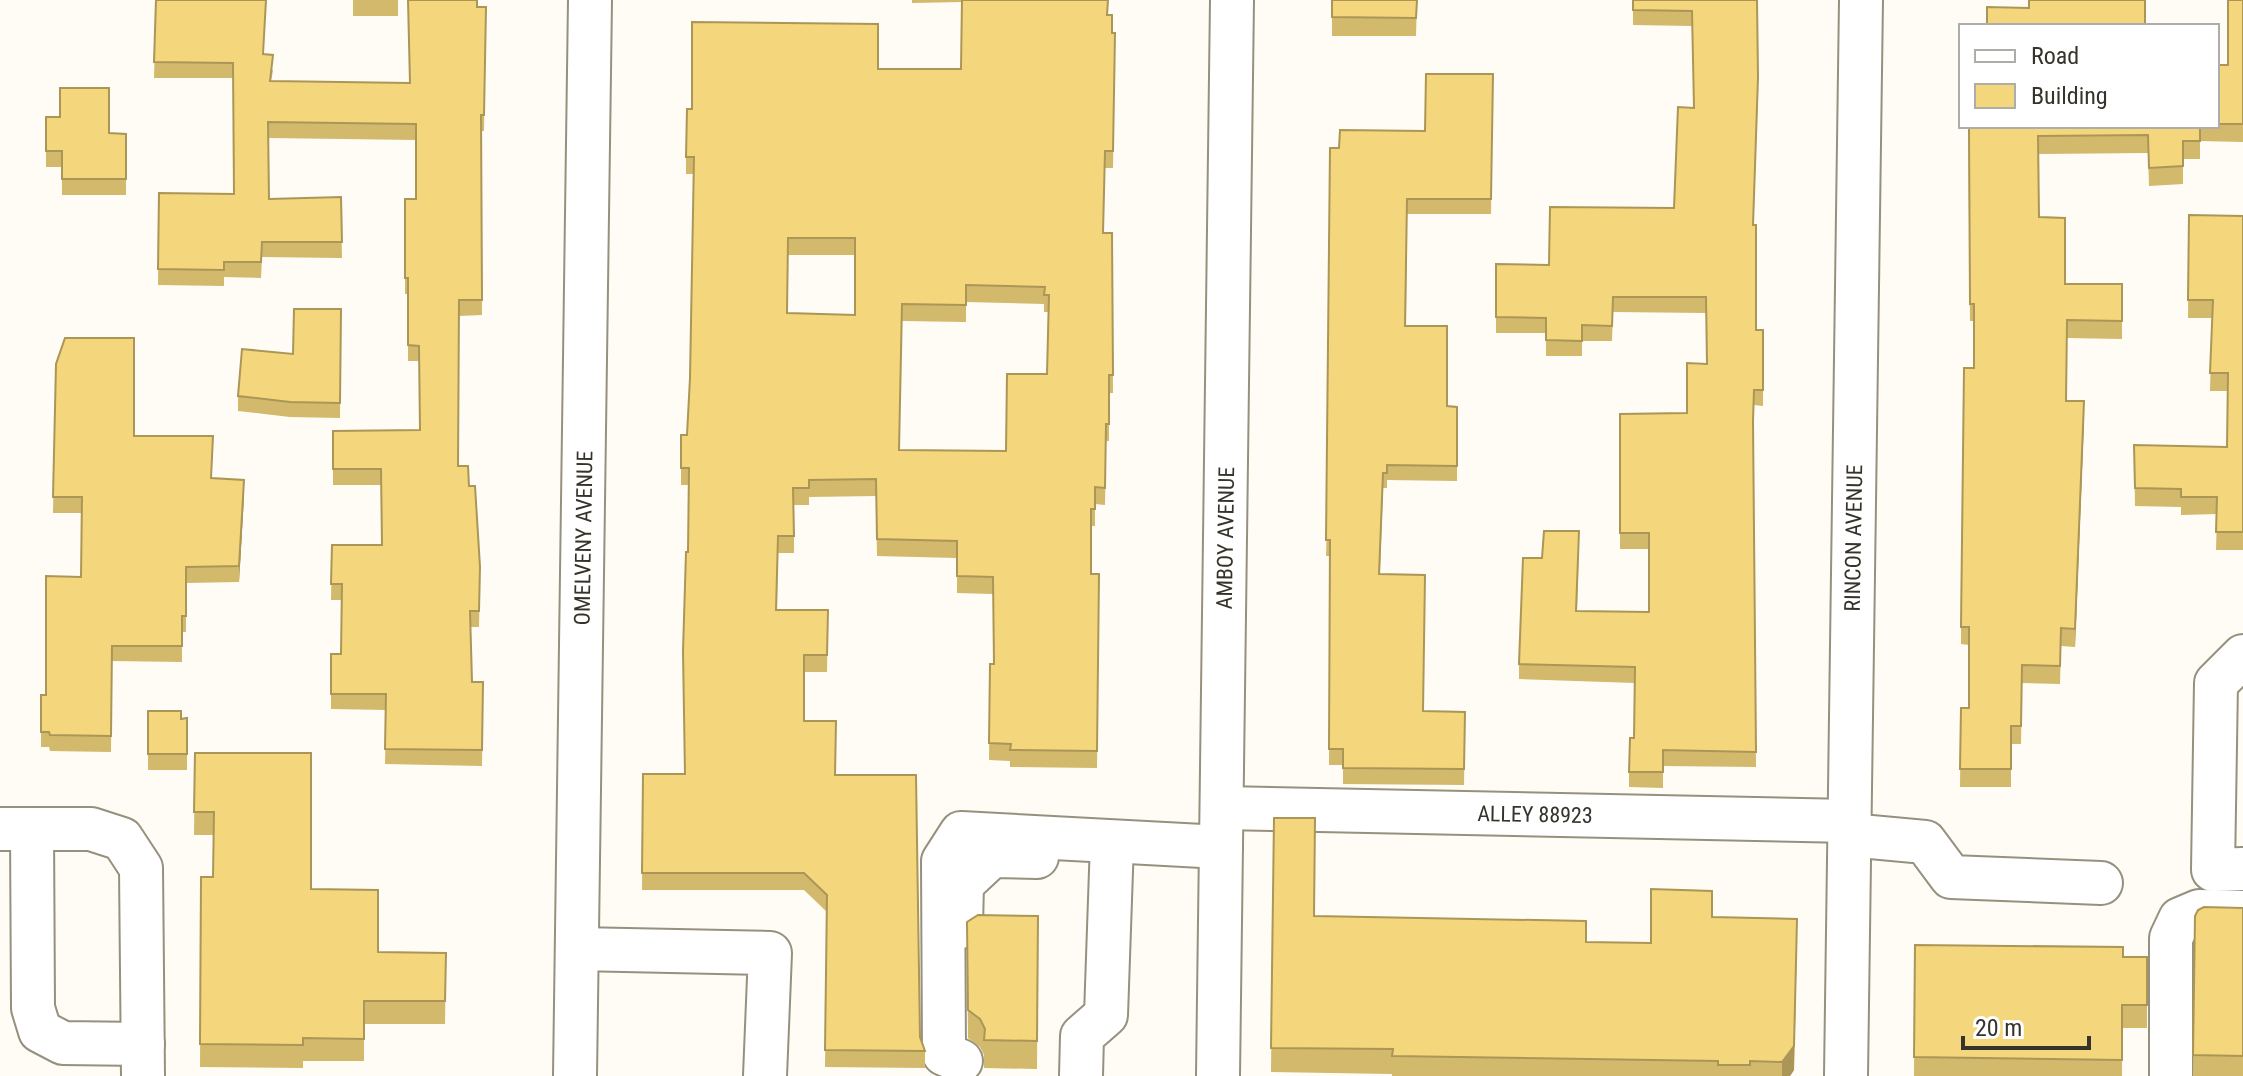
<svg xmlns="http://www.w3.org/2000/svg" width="2243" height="1076" font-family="'Roboto Condensed',sans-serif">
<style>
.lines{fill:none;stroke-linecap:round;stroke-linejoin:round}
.minor-casing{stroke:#96907e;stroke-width:46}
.minor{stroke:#fff;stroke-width:42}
.wall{fill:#d2b96b;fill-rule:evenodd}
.shaded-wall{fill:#ab9657}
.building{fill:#f4d77c;stroke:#ab9657;stroke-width:2;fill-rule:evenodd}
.labels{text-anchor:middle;stroke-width:6;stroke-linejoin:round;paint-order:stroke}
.street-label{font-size:22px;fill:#35332b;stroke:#fff}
</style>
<rect width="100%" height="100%" fill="#fefcf4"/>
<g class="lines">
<!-- minor casing -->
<g class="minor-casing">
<g id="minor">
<path d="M2243 656 2216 683 2213 870 2243 869"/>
<path d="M1222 808 1849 821"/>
<path d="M0 829H91L122 839 141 868 143 1076"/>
<path d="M32 829 33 1008 40 1031 63 1043 143 1044"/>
<path d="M1849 835 1925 842 1951 877 2101 883"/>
<path d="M961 927 962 884 992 856 1037 857"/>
<path d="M577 949 770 953 765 1076"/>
<path d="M961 1061 944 1054 943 861 961 833 1221 847"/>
<path d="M575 1076 590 0"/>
<path d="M1081 1076 1082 1036 1106 1015 1112 842"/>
<path d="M1218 1076 1232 0"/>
<path d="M1846 1076 1861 0"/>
<path d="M2171 1076V938L2180 919 2199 911 2243 912"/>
</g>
</g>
<!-- minor -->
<use href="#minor" class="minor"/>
</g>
<!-- wall -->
<g class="wall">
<path d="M156 0 264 54 273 71 271 81 410 83 477 7H486L484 131H481L482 315 459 316 458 466 469 486 480 583 479 627H470L472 682H483L482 766 385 764 386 710 331 709V654H341L342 600H331L332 545H382L381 485H333V431L419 430V361H408V294H405V199H416V140L268 138 269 199 341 197 342 258 262 257 261 278 224 277V286L158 285 159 193 234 194 233 78H154Z"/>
<rect x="353" y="0" width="45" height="16"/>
<path d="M912 0H1108V15L1112 33H1115L1113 168H1105L1103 233H1112L1113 393H1109V441H1106L1105 505 1095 504V526H1091V574H1099L1097 768 1010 767V761L989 760 990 664H994L993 594 957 593V558L877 556 876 496 809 497V505H794V553H778L777 610H828L827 672H804V721L835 775 925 1051V1068L825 1067 827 912 804 890H642L643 774H685L689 485H681V435H687L690 378 694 174H686V157L692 109 878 69H961L962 2 912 3ZM788 255H855V315L787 313ZM966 302 1044 304V312H1048L1047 374 1006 451 899 450 902 321 966 322Z"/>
<path d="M1332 0H1417L1416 36H1332Z"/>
<path d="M1633 0H1757L1758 93 1753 225 1756 330H1763V406L1754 405 1753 433 1756 767 1663 766V788L1629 787V772L1634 738 1635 683 1519 679V664L1542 558 1579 546 1577 611 1649 612V549H1620V414L1687 413 1707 364 1706 313 1613 312 1612 341H1582V356H1546V333H1496V264L1549 265 1674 208 1694 108 1692 26 1633 25Z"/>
<path d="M2243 0V142L2200 141V159H2183V184L2149 186 2148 153 2038 154 2039 217 2065 284H2122V339L2067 338 2066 401 2084 419 2075 647 2061 646 2060 684 2022 683 2021 744H2011V787H1960L1961 708H1969V645L1961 644V627L1974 368V321H1970L1968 126H2217V65H2228Z"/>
<path d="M1493 74 1491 214H1407L1406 326 1447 406 1457 407V481L1387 480V488H1383L1380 574 1423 711 1465 712 1464 785 1343 784V765H1329L1330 556H1326L1339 148 1425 131Z"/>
<path d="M46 117 109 133 126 134V195H62V167H46Z"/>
<path d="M2189 215 2243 216V550H2216L2217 514 2181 515V507L2135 506 2134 445 2227 447V391H2210L2212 318H2188Z"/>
<path d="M341 309 340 418 290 417 238 411V396L293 354Z"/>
<path d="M56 364 134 436 244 496 239 582 186 583V632H182V662L112 661 111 752 50 751 49 747H41V695H46L81 577 82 513H53Z"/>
<path d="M148 711 181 719 187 718V770H148Z"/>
<path d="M195 753 311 889 378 952 446 953 445 1024H364V1061H303V1068L200 1067 201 877H213L214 835H194Z"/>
<path d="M1274 818 1314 916 1586 942 1651 943 1712 917 1797 943 1794 1070 1790 1076H1392V1074L1271 1072Z"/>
<path d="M2243 908V1076H2193L2195 916Z"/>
<path d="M1038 916 1037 1069 984 1068V1055L980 1047 968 1038 967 922Z"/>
<path d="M1915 945 2123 957H2147V1028H2122V1076H1914Z"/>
</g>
<!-- shaded-wall -->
<g class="shaded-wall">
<path d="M2084 401V419L2075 647V629Z"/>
<path d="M244 480V496L239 582V566Z"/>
<path d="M1797 919 1794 1070 1790 1076H1782V1062Z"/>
</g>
<!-- building -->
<g class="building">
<path d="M156 0H266L263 54 273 55 270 81 410 83 408 0H477V7H486L484 115H481L482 300H459L458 466H468L469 486H475L480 567 479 611H470L472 682H483L482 750 385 749 386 694H331V654H341L342 584H331L332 545H382L381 469H333V431L420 430 419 346 408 345V278H405V199H416V124L268 122 269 199 341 197 342 242H262L261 262H224V270L158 269 159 193 234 194 233 63 154 62Z"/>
<path d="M962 0H1108L1107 15H1112V33H1115L1113 151H1105L1103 233H1112L1113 375H1109V424H1106L1105 488 1095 487V509H1091V574H1099L1097 751 1010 750 1011 744 989 743 990 664H994L993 577 957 576V541L877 539 876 479 809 480V488H793L794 536H778L776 610H828L827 655H804V721H836L835 775H916L920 1037 925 1051 825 1050 827 895 804 873H642L643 774H685L683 651 686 552H688L689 468H681V435H687L690 378 694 157H686L687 109H692V22L878 24V69H961ZM788 238H855V315L787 313ZM966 285 1045 287 1044 295H1049L1047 374H1007L1006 451 899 450 902 304 966 305Z"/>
<path d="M1332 0H1417L1416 18 1332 17Z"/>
<path d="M1633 0H1757L1758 77 1753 225H1756V330H1763V390H1754L1753 421 1756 752 1663 750V772H1629L1630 738H1634L1635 667 1519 664 1523 558H1542L1544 531H1579L1576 611 1649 612V533H1620V414L1687 413V363L1707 364 1706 297H1613L1612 326 1582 325V341L1546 340V318L1496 317V264L1549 265 1550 207 1674 208 1678 107 1694 108 1692 11 1633 10Z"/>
<path d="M2029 0H2145V26H1987V7L2029 8Z"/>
<path d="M2228 0H2243V124H2217V65H2228Z"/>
<path d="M1426 74H1493L1491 199H1407L1405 326H1447V406L1457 407V466L1387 465V473H1383L1379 574 1425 575 1423 711 1465 712 1464 769 1343 768V749H1329L1330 540H1326L1330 148H1339L1340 130 1425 131Z"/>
<path d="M60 88H109V133L126 134V179H62V151H46V117H60Z"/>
<path d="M1969 126H2200V141H2183V166L2149 168 2148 135 2038 136 2039 217 2065 218V284H2122V321L2067 320 2066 401H2084L2075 629 2061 628 2060 666 2022 665 2021 726H2011V769H1960L1961 708H1969V627H1961L1964 368H1974V304H1970Z"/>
<path d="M2189 215 2243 216V532H2216L2217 497H2181V489L2135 488 2134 445 2227 447 2228 373H2210L2213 300H2188Z"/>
<path d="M294 309H341L340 403 290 402 238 396 242 349 293 354Z"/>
<path d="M65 338H134V436H213L211 478 244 480 239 566 186 567V616H182V646H112L111 736 50 735 49 732H41V695H46V576L81 577 82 497H53L56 364Z"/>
<path d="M148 711H181V719L187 718V754H148Z"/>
<path d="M195 753H311V889L378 890V952L446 953 445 1001H364V1039L303 1038V1045L200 1044 201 877H213L214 812H194Z"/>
<path d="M1274 818H1315L1314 916 1586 921V942L1651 943V889L1712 891V917L1797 919 1794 1046 1782 1062 1750 1061V1065H1718V1061L1392 1056 1393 1049 1271 1048Z"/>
<path d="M2204 907 2243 908V1056L2193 1055 2195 916 2198 910Z"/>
<path d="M978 915 1038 916 1037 1041 984 1040 985 1029 980 1019 968 1010 967 922Z"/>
<path d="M1915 945 2123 947V957H2147V1005H2122V1060L1914 1057Z"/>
</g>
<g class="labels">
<!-- street labels -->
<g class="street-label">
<text transform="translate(583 538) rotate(-89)" y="8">OMELVENY AVENUE</text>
<text transform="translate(1225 538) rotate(-89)" y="8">AMBOY AVENUE</text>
<text transform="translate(1853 538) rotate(-89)" y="8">RINCON AVENUE</text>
<text transform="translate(1535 814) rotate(1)" y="8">ALLEY 88923</text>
</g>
</g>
<!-- legend -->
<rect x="1959" y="24" width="260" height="104" fill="#ffffff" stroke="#aeadaa" stroke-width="2"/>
<rect x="1975" y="50" width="40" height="12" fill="#ffffff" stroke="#aeadaa" stroke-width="2"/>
<text x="2031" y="64" font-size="24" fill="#35332b">Road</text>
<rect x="1975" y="84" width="40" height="24" fill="#f4d77c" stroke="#aeadaa" stroke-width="2"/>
<text x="2031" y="104" font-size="24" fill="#35332b">Building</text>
<!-- scale -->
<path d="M1963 1036v12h126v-12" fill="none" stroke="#35332b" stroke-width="4"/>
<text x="1975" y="1036" font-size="24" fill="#35332b" stroke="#ffffff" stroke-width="6" paint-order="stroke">20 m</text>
</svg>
